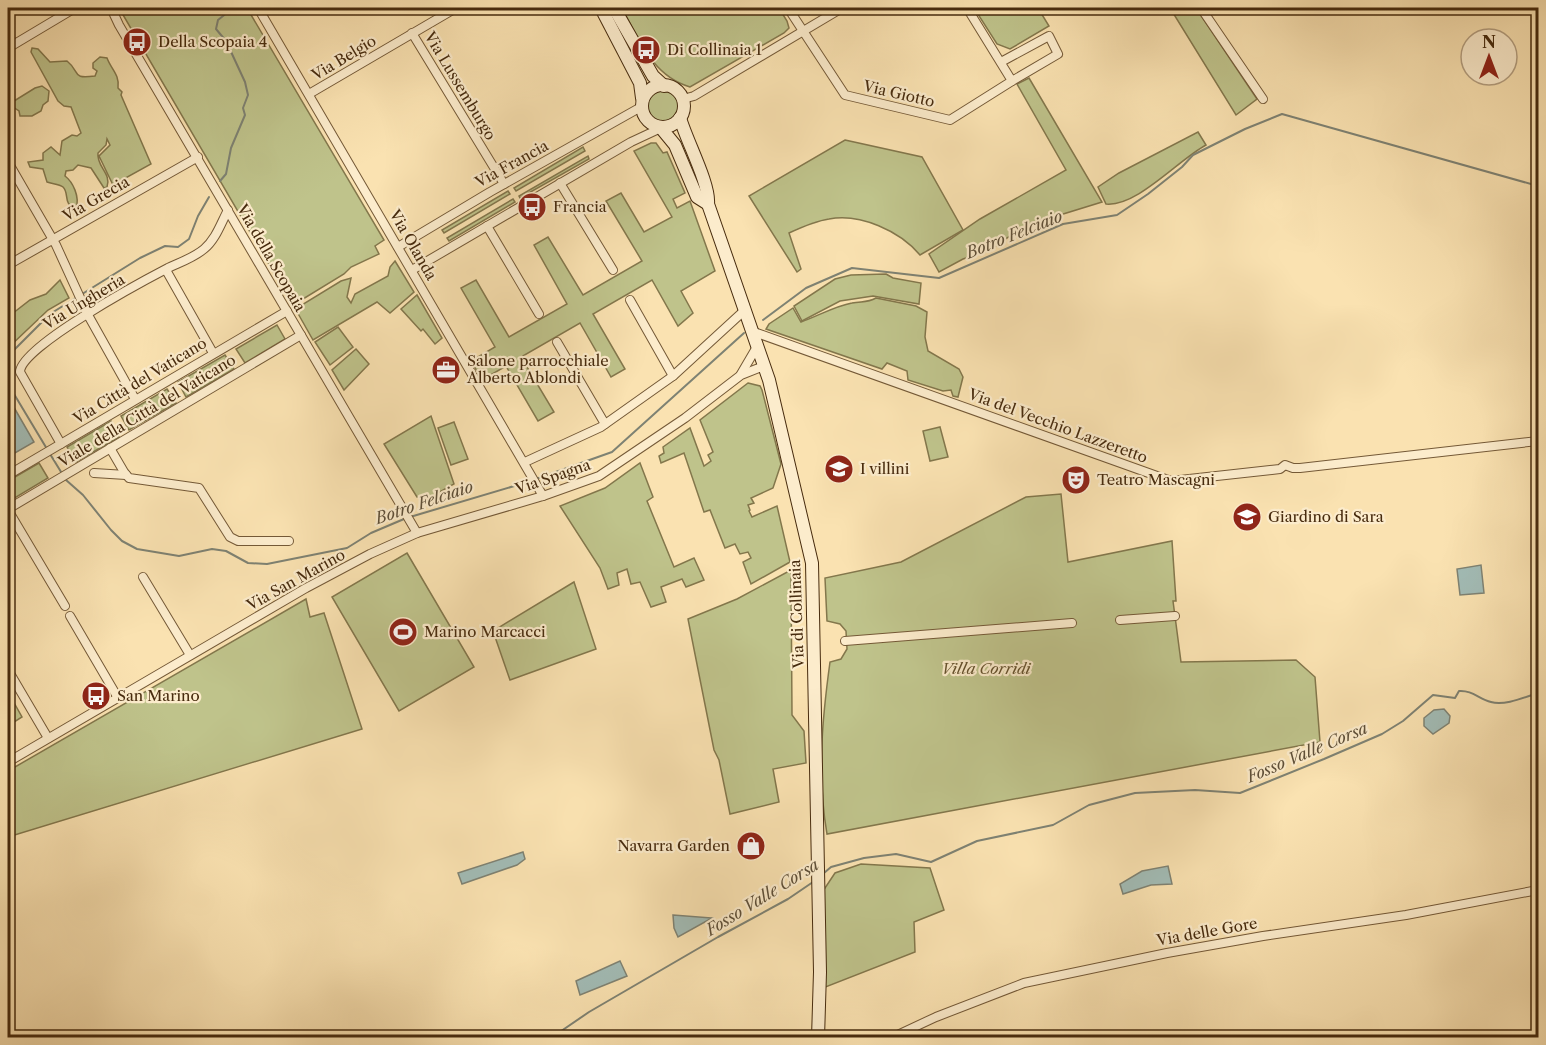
<svg xmlns="http://www.w3.org/2000/svg" width="1546" height="1045" font-family="'Libre Caslon Text',serif">
<style>
.green{fill:#bfc38b;stroke:#83774c;stroke-width:1.5}
.water{fill:#a2bcb6;stroke:#7e8273;stroke-width:1.5}
.lines{fill:none;stroke-linecap:round;stroke-linejoin:round}
.stream{stroke:#7e8273;stroke-width:2}
.street-casing{stroke:#745937;stroke-width:10}
.secondary-casing{stroke:#472b0e;stroke-width:14}
.street{stroke:#fceccc;stroke-width:8}
.secondary{stroke:#fceccc;stroke-width:12}
.labels{text-anchor:middle;stroke-width:4.5;stroke-linejoin:round;paint-order:stroke}
.poi-label{font-size:15px;fill:#472b0e;stroke:#fceccc;text-anchor:start}
.street-label{font-size:15px;fill:#472b0e;stroke:#fceccc}
.park-label{font-size:15px;font-style:italic;fill:#65512d;stroke:#fceccc}
.water-label{font-size:16px;font-style:italic;fill:#5e4f38;stroke:#fceccc}
</style>
<rect width="100%" height="100%" fill="#fae2b1"/>
<filter id="stains"><feTurbulence type="fractalNoise" baseFrequency=".00333" numOctaves="4"/><feColorMatrix values="0 0 0 0 .2 0 0 0 0 .09 0 0 0 0 .02 0 0 0 .5 -.17"/></filter>
<radialGradient id="worn" r=".72"><stop offset=".6" stop-color="#630" stop-opacity="0"/><stop offset="1" stop-color="#630" stop-opacity=".3"/></radialGradient>
<!-- green -->
<g class="green">
<path d="M119 8H247L384 240 375 246 379 254 351 267 344 274 303 299 291 302Z"/>
<path d="M622 8H779L787 21 789 28 784 33 690 87C652 76 639 39 622 8Z"/>
<path d="M974 8H1038L1049 26 1010 49 997 44Z"/>
<path d="M1170 8H1196L1257 99 1236 115Z"/>
<path d="M32 48 38 49 50 62 67 61C82 73 70 79 95 76L97 71 93 68V63L100 57 107 58C111 69 120 75 118 88L122 92 121 95 151 164 113 185 99 156 110 145 107 139 106 145 98 153C96 166 112 174 107 187L104 188 91 168 78 165 73 170 66 171 65 176C73 182 80 197 76 208 62 204 70 194 63 187 59 184 52 184 47 182L43 169 30 167 28 162 43 160V153L51 147 60 155 62 141 72 135 77 136 81 133 71 107 64 106 58 101 31 52Z"/>
<path d="M1029 78 1102 202 1047 219 1010 236 990 250 963 259 939 272 929 254 980 219 1066 170 1017 84Z"/>
<path d="M42 86 49 91 48 101 43 105 41 111 32 116H20L19 111 13 107 14 101 35 88Z"/>
<circle cx="663" cy="106" r="16"/>
<path d="M1198 132 1206 145C1178 160 1137 207 1106 204L1098 187 1119 173Z"/>
<path d="M845 140 922 157 963 230 920 255C900 231 860 213 829 219 815 221 802 227 789 233L801 269 797 272 749 196Z"/>
<path d="M651 143H656L663 153 667 152 685 193 673 199 677 208 690 201 715 271 681 291 693 313 678 326 652 280 593 314 625 369 611 377 580 323 521 357 554 412 538 421 506 366 482 380 471 361 495 347 461 288 476 280 509 337 567 304 534 245 548 237 583 295 642 261 606 201 621 193 644 232 672 217 634 151Z"/>
<path d="M583 147 585 151 516 191 514 188Z"/>
<path d="M588 156 589 159 520 198 519 196Z"/>
<path d="M508 191 510 194 444 233 442 230Z"/>
<path d="M513 199 515 202 449 241 447 238Z"/>
<path d="M395 261 414 292 390 313 377 302 313 340 296 310 300 306 341 281 351 278 347 297 351 303 355 294 388 276 390 267Z"/>
<path d="M886 274 893 278 921 283 919 304 873 296 840 301 802 321 794 306 835 279 851 275Z"/>
<path d="M60 280 69 298 48 310 8 348V317L30 300 46 294Z"/>
<path d="M417 295 442 338 435 344 423 329 421 331 401 309Z"/>
<path d="M876 298 916 306 927 312 925 337 928 351 959 369 963 377 958 397 953 396 951 390 943 391 908 380 907 371 887 363 882 369 766 329 769 324 793 308 801 322C818 316 835 306 852 303 862 301 867 303 876 298Z"/>
<path d="M277 325 285 339 245 363 236 349Z"/>
<path d="M338 327 353 347 330 365 315 342Z"/>
<path d="M356 349 369 364 344 390 332 370Z"/>
<path d="M225 355 234 369 186 397 178 382Z"/>
<path d="M748 383 760 386 762 390 781 464 773 488 751 498 754 503 748 505 750 510 749 511 752 517 777 506 790 562 751 584 743 562 751 558 748 552 740 554 735 544 725 548 710 510 704 512 684 453 661 463 659 456 664 453 663 447 690 428 704 466 711 461 708 455 713 452 700 420Z"/>
<path d="M167 389 176 403 129 430 121 416Z"/>
<path d="M431 416 454 484 429 498 417 497 384 444Z"/>
<path d="M111 421 119 437 76 462 67 447Z"/>
<path d="M454 422 468 459 451 465 438 428Z"/>
<path d="M940 427 948 457 930 461 923 431Z"/>
<path d="M39 463 48 478 8 502V481Z"/>
<path d="M640 463 653 497 647 501 674 567 694 558 704 580 686 587 682 579 661 587 666 602 651 607 640 582 631 584 627 569 617 573 619 585 608 589 600 568 560 506 605 488Z"/>
<path d="M1061 494 1068 562 1172 541 1176 601H1173L1181 662 1296 660 1315 677 1320 742 827 834C817 776 822 720 830 662L841 659 847 649 846 631 840 624 827 621 825 578 901 562 1026 497Z"/>
<path d="M407 553 474 667 399 711 332 597Z"/>
<path d="M791 570 792 715 804 731 806 763 773 769 779 802 730 814 719 760 714 750 688 619 737 599Z"/>
<path d="M574 582 596 649 510 680 493 631Z"/>
<path d="M306 599 310 617 324 613 362 729 8 837V771Z"/>
<path d="M8 692 22 717 8 726Z"/>
<path d="M861 864 930 868 944 910 914 922 915 952 823 988 821 894 835 873Z"/>
</g>
<!-- water -->
<g class="water">
<path d="M8 397 34 442 8 457Z"/>
<path d="M1481 565 1484 593 1460 595 1457 569Z"/>
<path d="M1444 709 1450 716 1449 723 1433 734 1424 726V718L1434 710Z"/>
<path d="M523 852 525 859 517 865 462 884 458 873Z"/>
<path d="M1168 866 1172 884 1151 885 1123 894 1120 884 1142 871Z"/>
<path d="M673 915 712 918 678 937 674 928Z"/>
<path d="M620 961 627 976 580 995 576 981Z"/>
</g>
<g class="lines">
<!-- stream -->
<g class="stream">
<path d="M220 181 226 174 231 148 245 115 243 108 248 95 245 82 226 41 216 29 218 20 233 8"/>
<path d="M763 320 806 288 852 268 939 278 1063 224 1117 215 1148 194 1182 167 1193 155 1245 129 1282 114 1538 186"/>
<path d="M8 360 13 351 50 314 140 258 165 246 178 247 189 239 198 216 209 197"/>
<path d="M8 384 47 449"/>
<path d="M50 454 66 480 83 495 111 530 122 541 137 549 179 556 212 549 226 551 248 563 267 564 347 548 371 533 404 519"/>
<path d="M536 479 612 452 744 333"/>
<path d="M410 517 531 481"/>
<path d="M824 873 831 867 864 858 896 854 931 862 977 841 1053 825 1089 805 1135 793 1195 790 1240 793 1324 759 1382 734 1403 721 1433 695 1455 698 1459 691C1472 690 1479 699 1491 702 1505 706 1525 697 1538 693"/>
<path d="M551 1038 589 1012 718 937 788 899 813 882"/>
</g>
<!-- street casing -->
<g class="street-casing">
<g id="street">
<path d="M95 8 105 10 111 8"/>
<path d="M111 8 119 25 417 533"/>
<path d="M258 8 543 496"/>
<path d="M788 8 845 95 950 120 1012 81"/>
<path d="M967 8 1012 81 1058 54 1049 36 1001 62"/>
<path d="M1201 8 1263 99"/>
<path d="M412 33 504 184"/>
<path d="M8 34 13 44"/>
<path d="M8 48 75 8"/>
<path d="M309 94 456 8"/>
<path d="M683 99 694 96 842 8"/>
<path d="M8 162 56 245 88 315 135 399"/>
<path d="M560 183 613 270"/>
<path d="M487 226 539 314"/>
<path d="M398 247 490 192 641 107"/>
<path d="M8 265 198 157"/>
<path d="M166 270 213 353"/>
<path d="M412 270 631 142 661 128"/>
<path d="M630 300 673 376"/>
<path d="M754 332 1171 481 1280 469 1285 465 1293 468H1300L1538 441"/>
<path d="M557 342 605 424"/>
<path d="M741 374 758 345"/>
<path d="M61 444 20 372C20 347 143 281 168 268 181 262 193 258 204 249 216 239 221 223 228 210"/>
<path d="M110 448 124 472 129 478 199 488 230 537 238 541H289"/>
<path d="M525 462 601 427 673 376 746 309"/>
<path d="M94 473 126 475"/>
<path d="M8 475 287 311"/>
<path d="M8 509 301 335"/>
<path d="M8 510 65 606"/>
<path d="M143 577 190 655"/>
<path d="M70 616 118 698"/>
<path d="M1120 620 1175 616"/>
<path d="M845 641 1072 623"/>
<path d="M8 670 48 738"/>
<path d="M8 762 306 588 370 554 417 533 543 496 599 476 685 418 741 375 764 366"/>
<path d="M891 1038 936 1017 1024 983 1167 953 1263 936 1406 915 1538 890"/>
</g>
</g>
<!-- secondary casing -->
<g class="secondary-casing">
<g id="secondary">
<path d="M601 8 640 83 642 98"/>
<path d="M614 8 653 76 664 86"/>
<circle cx="663" cy="106" r="21"/>
<path d="M680 118C687 142 710 184 708 204L769 380 812 563 820 972 818 1038"/>
<path d="M661 128 675 145 697 197 708 204"/>
</g>
</g>
<!-- street -->
<use href="#street" class="street"/>
<!-- secondary -->
<use href="#secondary" class="secondary"/>
</g>
<!-- icons -->
<defs>
<g id="bus-disc" transform="scale(1.5)"><circle r="9.5" fill="#8f2418" stroke="#fceccc"/><path d="M-5-6H5V4H4V6H2V4H-2V6H-4V4H-5ZM-3.5-4V0h7V-4ZM-3.5 1.2v1.5H-2V1.2ZM2 1.2v1.5H3.5V1.2Z" fill="#fff"/></g>
<g id="office-disc" transform="scale(1.5)"><circle r="9.5" fill="#8f2418" stroke="#fceccc"/><path d="M-6-3h4V-5.5h4V-3h4V5H-6ZM-1-4.5V-3h2v-1.5ZM-6 0V1H6V0Z" fill="#fff"/></g>
<g id="school-disc" transform="scale(1.5)"><circle r="9.5" fill="#8f2418" stroke="#fceccc"/><path d="M0-5L7-2L0 1L-7-2ZM-4 1L0 2.5L4 1V4Q0 6-4 4Z" fill="#fff"/></g>
<g id="theatre-disc" transform="scale(1.5)"><circle r="9.5" fill="#8f2418" stroke="#fceccc"/><path d="M-5-5.5Q0-4 5-5.5V0Q5 5 0 6Q-5 5-5 0ZM-3.3-2.5H-1v1.5H-3.3ZM1-2.5H3.3v1.5H1ZM-2.8 1Q0 5.5 2.8 1Z" fill="#fff"/></g>
<g id="stadium-disc" transform="scale(1.5)"><circle r="9.5" fill="#8f2418" stroke="#fceccc"/><path d="M0-5a6.5 5 0 1 0 0 10a6.5 5 0 1 0 0-10ZM-3.5-1.8h7v3.6h-7Z" fill="#fff"/></g>
<g id="shop-disc" transform="scale(1.5)"><circle r="9.5" fill="#8f2418" stroke="#fceccc"/><path d="M-5-2.5h2.3a2.7 3.5 0 0 1 5.4 0H5L5.5 6h-11ZM-1.5-2.5h3a1.5 2.3 0 0 0-3 0Z" fill="#fff"/></g>
</defs>
<g fill-rule="evenodd">
<use href="#bus-disc" x="137" y="42"/>
<use href="#bus-disc" x="646" y="50"/>
<use href="#bus-disc" x="532" y="207"/>
<use href="#office-disc" x="446" y="370"/>
<use href="#school-disc" x="839" y="469"/>
<use href="#theatre-disc" x="1076" y="480"/>
<use href="#school-disc" x="1247" y="517"/>
<use href="#stadium-disc" x="403" y="632"/>
<use href="#bus-disc" x="96" y="696"/>
<use href="#shop-disc" x="751" y="846"/>
</g>
<g class="labels">
<!-- poi labels -->
<g class="poi-label">
<text x="158" y="47">Della Scopaia 4</text>
<text x="667" y="55">Di Collinaia 1</text>
<text x="553" y="212">Francia</text>
<text x="467" y="366">Salone parrocchiale<tspan x="467" dy="17">Alberto Ablondi</tspan></text>
<text x="860" y="474">I villini</text>
<text x="1097" y="485">Teatro Mascagni</text>
<text x="1268" y="522">Giardino di Sara</text>
<text x="424" y="637">Marino Marcacci</text>
<text x="117" y="701">San Marino</text>
<text x="730" y="851" text-anchor="end">Navarra Garden</text>
</g>
<!-- street labels -->
<g class="street-label">
<text transform="translate(344 58) rotate(-31)" y="5">Via Belgio</text>
<text transform="translate(460 86) rotate(59)" y="5">Via Lussemburgo</text>
<text transform="translate(899 94) rotate(13)" y="5">Via Giotto</text>
<text transform="translate(512 164) rotate(-29)" y="5">Via Francia</text>
<text transform="translate(96 199) rotate(-30)" y="5">Via Grecia</text>
<text transform="translate(413 245) rotate(60)" y="5">Via Olanda</text>
<text transform="translate(271 258) rotate(60)" y="5">Via della Scopaia</text>
<text transform="translate(84 302) rotate(-31)" y="5">Via Ungheria</text>
<text transform="translate(140 381) rotate(-31)" y="5">Via Città del Vaticano</text>
<text transform="translate(147 411) rotate(-31)" y="5">Viale della Città del Vaticano</text>
<text transform="translate(1058 426) rotate(20)" y="5">Via del Vecchio Lazzeretto</text>
<text transform="translate(553 477) rotate(-19)" y="5">Via Spagna</text>
<text transform="translate(296 580) rotate(-29)" y="5">Via San Marino</text>
<text transform="translate(797 614) rotate(-92)" y="5">Via di Collinaia</text>
<text transform="translate(1207 932) rotate(-10)" y="5">Via delle Gore</text>
</g>
<!-- park labels -->
<g class="park-label">
<text x="986" y="674">Villa Corridi</text>
</g>
<!-- water labels -->
<g class="water-label">
<text transform="translate(1014 234) rotate(-22)" y="6">Botro Felciaio</text>
<text transform="translate(424 502) rotate(-19)" y="6">Botro Felciaio</text>
<text transform="translate(1307 752) rotate(-23)" y="6">Fosso Valle Corsa</text>
<text transform="translate(762 897) rotate(-32)" y="6">Fosso Valle Corsa</text>
</g>
</g>
<!-- margin -->
<rect width="1546" height="1045" fill="none" stroke="#fae2b1" stroke-width="30"/>
<rect x="9" y="9" width="1528" height="1027" fill="none" stroke="#472b0e" stroke-width="3"/>
<rect x="15" y="15" width="1516" height="1015" fill="none" stroke="#472b0e" stroke-width="1.5"/>
<!-- north arrow -->
<g transform="translate(1489 57)"><circle r="28" fill="#fceccc" stroke="#b49f80" stroke-width="1.5"/>
<path d="M0-4.5L10 22L0 15L-10 22Z" fill="#8f2418"/>
<text y="-9" font-size="16" font-weight="bold" text-anchor="middle" fill="#472b0e">N</text>
</g>
<rect width="100%" height="100%" filter="url(#stains)"/>
<rect width="100%" height="100%" fill="url(#worn)"/>
</svg>
